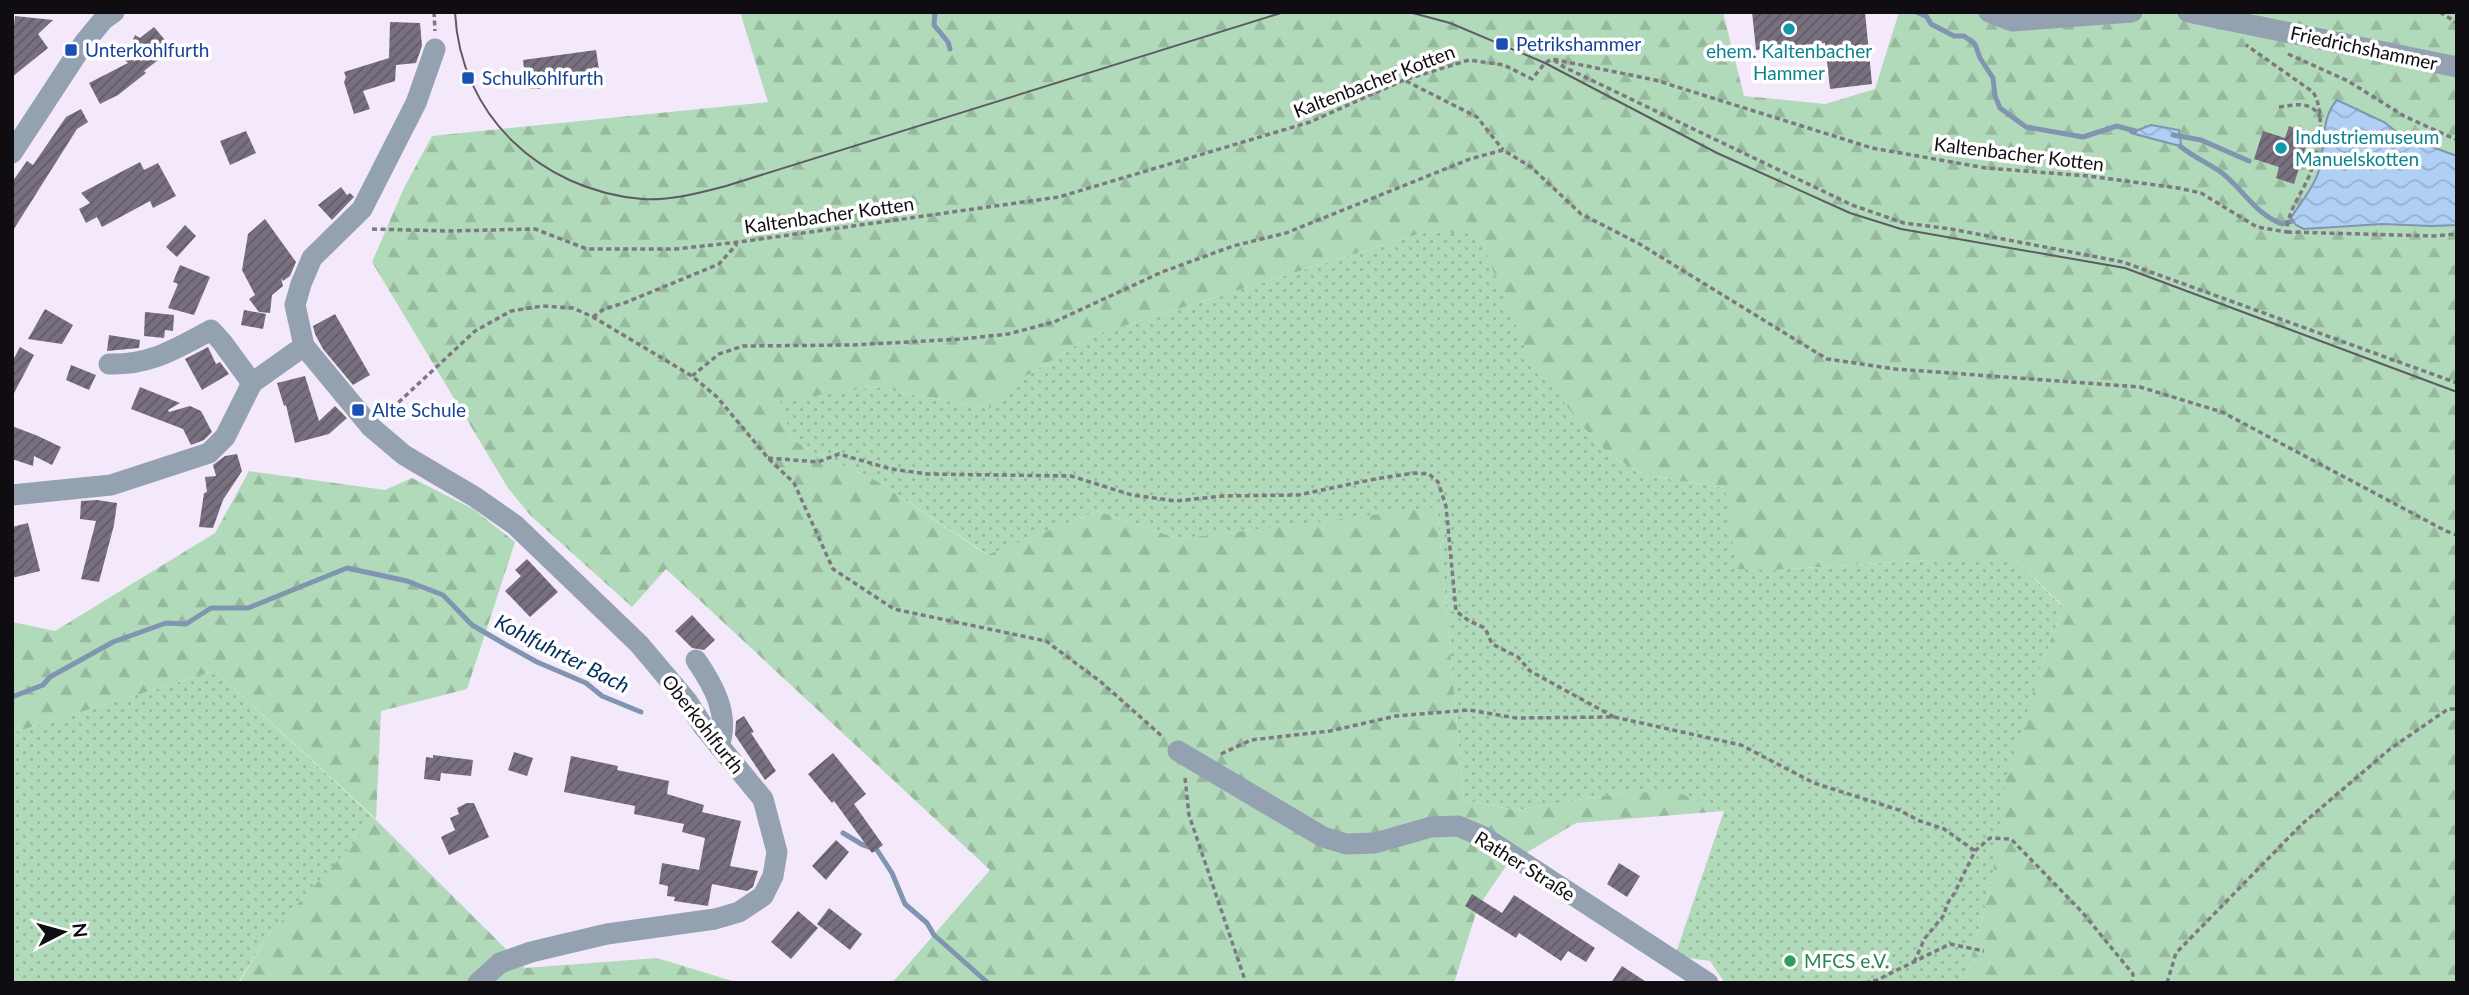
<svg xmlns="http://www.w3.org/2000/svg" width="2469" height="995" font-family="Lato,sans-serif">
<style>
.grass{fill:url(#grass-dots)}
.forest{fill:url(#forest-firs)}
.water{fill:url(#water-waves);stroke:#8095b0;stroke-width:2}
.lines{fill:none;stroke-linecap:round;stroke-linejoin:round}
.stream{stroke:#8095b0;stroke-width:5}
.building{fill:url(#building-hatch)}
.path{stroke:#7e7882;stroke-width:3.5;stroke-dasharray:5 3.5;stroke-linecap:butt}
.minor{stroke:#93a1b1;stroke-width:21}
.tram{stroke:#605a64;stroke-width:2}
.culture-dot{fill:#0f9aa8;stroke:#fff;stroke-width:2.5}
.transit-dot{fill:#1a4fb4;stroke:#fff;stroke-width:2.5}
.leisure-dot{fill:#2e9e5b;stroke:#fff;stroke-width:2.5}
.labels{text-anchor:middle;stroke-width:7;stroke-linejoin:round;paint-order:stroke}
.transit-label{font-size:19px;fill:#164399;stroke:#fff;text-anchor:start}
.street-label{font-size:19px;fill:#100d12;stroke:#fff}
.culture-label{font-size:19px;fill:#0d838f;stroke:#fff}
.leisure-label{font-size:19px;fill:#27864d;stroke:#fff;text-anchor:start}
.water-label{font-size:21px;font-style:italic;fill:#032f5c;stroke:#fff}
</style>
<defs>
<pattern id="grass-dots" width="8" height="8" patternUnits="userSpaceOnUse" patternTransform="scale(1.75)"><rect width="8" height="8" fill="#b1daba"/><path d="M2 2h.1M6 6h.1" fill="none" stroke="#97ba9f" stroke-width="1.8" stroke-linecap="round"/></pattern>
<pattern id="forest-firs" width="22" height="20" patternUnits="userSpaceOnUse" patternTransform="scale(1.75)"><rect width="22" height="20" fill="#b1daba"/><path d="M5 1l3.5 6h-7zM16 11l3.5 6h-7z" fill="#97ba9f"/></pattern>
<pattern id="water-waves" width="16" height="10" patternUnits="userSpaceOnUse" patternTransform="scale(1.75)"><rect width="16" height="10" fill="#b0cff4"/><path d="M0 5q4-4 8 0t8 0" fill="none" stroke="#96b1d0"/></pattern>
<pattern id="building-hatch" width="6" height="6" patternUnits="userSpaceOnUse" patternTransform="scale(1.75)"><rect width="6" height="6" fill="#79707f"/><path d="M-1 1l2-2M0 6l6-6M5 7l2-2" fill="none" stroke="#625a67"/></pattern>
</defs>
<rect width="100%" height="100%" fill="#f3e9fa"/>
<!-- grass -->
<g class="grass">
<path d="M1425 232 1478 233 1496 272 1580 424 1609 454 1644 475 1725 488 1773 570 1928 560H2015L2063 607 2040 670 1991 886 1964 983H1725L1710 961 1675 956 1724 811 1627 792 1516 810 1464 800 1437 508 1178 539 1098 511 988 555 877 481 815 453 792 439 779 400 874 387 989 409 1012 385 1091 336Z"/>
<path d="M215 671 376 820 266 938 238 983H12V733Z"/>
</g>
<!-- forest -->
<g class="forest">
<path d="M740 12H1723L1744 96 1825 104 1875 89 1899 12H2457V156L2402 136 2384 122 2326 120 2324 144 2319 173 2291 218 2304 229 2382 224 2431 226 2457 225V983H1964L1991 886 2006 780 2040 670 2063 606 2015 560H1928L1773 570 1736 569 1725 488 1644 475 1609 454 1580 424 1527 352 1478 234 1425 232 1091 336 1012 385 989 409 874 387 780 401 792 439 815 453 877 481 987 555 1098 511 1178 539 1437 507 1464 800 1516 810 1627 792 1679 793 1724 811 1576 823 1521 856 1511 859 1478 907 1454 983H892L990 870 666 569 632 607 530 515 508 488 372 262 404 188 432 136 768 102Z"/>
<path d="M249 471 385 490 412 478 473 509 515 542 467 689 381 711 376 820 525 968 657 958 739 983H239L266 938 376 819 215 671 12 733V622L55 631 215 533Z"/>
</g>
<!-- water -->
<g class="water">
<path d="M2337 100 2384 122 2402 136 2457 156V225L2431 226 2382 224 2304 229 2296 225 2291 218C2300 203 2315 186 2319 170 2326 147 2320 118 2337 100Z"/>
<path d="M2151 125 2179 130 2181 144 2180 146 2131 133 2128 129 2138 130Z"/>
</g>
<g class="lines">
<!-- stream -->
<g class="stream">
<path d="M935 12 934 25 948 42 950 49"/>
<path d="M1917 12 1927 17 1931 24 1954 36H1964L1975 44 1980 58 1993 78 1995 96 2000 108 2026 127 2083 137 2117 126 2135 131"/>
<path d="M2173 135 2201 140 2249 161"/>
<path d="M2180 146C2193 157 2208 163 2222 173 2244 190 2255 214 2282 224L2292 221"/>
<path d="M12 697 43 685 50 677 113 642 166 623 186 624 211 608H248L347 568 407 581 443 595 472 625 508 646 537 662 586 683 602 696 641 712"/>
<path d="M843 833 863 845 877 850 892 873 905 904 927 923 934 935 988 983"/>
</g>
</g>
<!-- building -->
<g class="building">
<path d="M1752 12H1865L1872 84 1830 89 1825 43 1756 50Z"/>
<path d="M15 16 53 20 38 34 48 48 12 77V43Z"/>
<path d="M390 22 420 23 422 46 416 63 396 65 395 81 363 91 370 109 354 114 344 82 346 77 344 72 389 58Z"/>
<path d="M154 27 165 40 151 51 167 44 171 50 144 71 146 73 118 95 100 104 89 83 128 63 121 55 129 49 135 35 140 38Z"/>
<path d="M596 50 599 70 587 71 589 80 541 87V89L526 88 523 60Z"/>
<path d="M81 109 88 122 77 129 12 232V182L27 161 33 165 66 117Z"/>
<path d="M2289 126 2310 134 2294 184 2276 178 2279 167 2254 159 2263 131 2285 138Z"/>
<path d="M246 131 256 153 230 165 220 141Z"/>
<path d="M140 162 144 170 158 163 176 196 153 208 150 201 102 227 97 217 86 223 79 209 90 203 81 193Z"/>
<path d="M341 187 347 195 350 193 354 197 332 220 318 205Z"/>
<path d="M265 219 296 262 290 276 283 281 281 278 283 286 272 295 270 313 259 312 249 299 255 295 242 270 248 234Z"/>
<path d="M185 225 196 236 177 257 166 247Z"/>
<path d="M180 265 210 277 194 315 168 308 178 284 173 282Z"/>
<path d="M45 309 73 325 62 344 28 339Z"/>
<path d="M244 310 266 314 263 329 241 325Z"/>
<path d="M145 312 174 315 173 331 165 330 164 338 144 336Z"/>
<path d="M335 314 370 375 353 385 323 349 315 334 313 326Z"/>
<path d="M109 335 140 340 139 348 107 351Z"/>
<path d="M20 347 34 355 12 397V362Z"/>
<path d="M208 347 216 364 220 362 229 374 202 390 185 359Z"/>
<path d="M71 365 96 375 89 390 66 380Z"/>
<path d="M305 376 319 421 335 406 347 418 329 434 295 443 286 405 284 406 277 383Z"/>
<path d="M140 387 180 403 168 410 169 412 190 406 201 411 212 432 204 440 191 445 183 429 131 409Z"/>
<path d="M12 426 38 436 61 447 52 465 34 456 33 466 12 459Z"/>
<path d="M237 454 242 471 223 500 213 528 199 527 204 493 207 492 205 477 216 476 213 465 225 456Z"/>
<path d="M97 500 117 503 114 525 99 582 81 579 96 521 80 519 81 501Z"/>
<path d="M28 523 40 571 12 578V527Z"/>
<path d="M527 559 558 592 530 617 505 591 521 576 515 570Z"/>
<path d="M692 615 715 640 704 650 692 648 675 631Z"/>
<path d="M744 716 754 732 751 733 776 771 765 780 735 735 736 721Z"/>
<path d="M514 752 533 758 527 776 508 770Z"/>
<path d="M833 753 866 794 854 804 883 845 872 853 834 801 832 803 808 774Z"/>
<path d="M433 755 473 760 471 776 441 773 440 781 424 779 426 757 433 758Z"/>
<path d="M571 756 618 766 617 770 669 781 667 794 704 805 702 812 741 821 730 866 758 871 753 887 747 891 712 884 708 906 674 901 675 897 667 896 668 886 659 884 662 863 699 870 705 838 682 832 684 824 634 814 635 806 564 792Z"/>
<path d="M467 803H474L489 837 449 855 441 837 455 830 450 818 459 814 457 808Z"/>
<path d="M836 840 849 852 826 880 812 866Z"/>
<path d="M1619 863 1640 876 1627 897 1607 884Z"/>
<path d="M1472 894 1502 913 1514 895 1595 948 1586 962 1568 951 1561 961 1519 933 1516 938 1465 906Z"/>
<path d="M829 908 862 934 850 950 817 924Z"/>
<path d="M798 911 818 928 791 959 771 942Z"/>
<path d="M1622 966 1648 983H1611Z"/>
</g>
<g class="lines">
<!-- path -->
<g class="path">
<path d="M434 12 435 31"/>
<path d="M2440 12 2457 23"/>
<path d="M2288 54 2348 81 2404 116 2457 140"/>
<path d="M1554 60 1564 67 1852 205 1904 223 1951 229 2123 262 2457 383"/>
<path d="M1406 81 1477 117 1503 150"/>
<path d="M2279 107C2295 105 2311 100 2320 117"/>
<path d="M372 229 448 231 535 229 587 249H676L739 242 1059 197 1310 122 1404 80 1469 60 1504 65 1532 79 1545 63 1552 59 1655 80 1872 148 1986 168 2088 176 2178 188 2201 193 2257 227 2287 232C2287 209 2304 192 2311 171 2319 148 2326 113 2313 92L2246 45"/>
<path d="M2287 232 2434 236 2457 234"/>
<path d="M593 317 604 309 627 302 719 264 737 244"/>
<path d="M692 376 719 354 743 346 853 345 962 339 1008 334 1054 322 1162 272 1233 246 1286 233 1470 159 1503 150 1531 167 1581 214 1638 243 1827 359 1895 369 2140 387 2222 412 2446 531 2457 535"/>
<path d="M386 414 475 331 511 311 542 306 573 308 593 317 692 376 717 397 768 458 794 483 833 569 894 609 1046 641 1101 682 1164 738"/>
<path d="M768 458 818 462 839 454 891 469 928 474 1071 476 1132 495 1176 501 1223 496 1298 495 1375 479 1414 473 1429 474 1438 482 1446 506 1456 611 1469 621 1485 628 1492 644 1518 657 1530 671 1614 717"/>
<path d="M1221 754 1251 740 1330 731 1396 716 1469 710 1516 718 1614 717 1741 745 1814 783 1899 810 1920 821 1944 829 1975 851"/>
<path d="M1185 778 1189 815 1246 983"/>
<path d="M1914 962 1925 938 1944 915 1947 904 1954 894 1975 851 1990 838 2011 839 2082 912 2133 974 2132 983"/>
<path d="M1865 983 1877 980 1950 944 1984 951"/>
<path d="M2167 983 2176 953 2301 825 2390 749 2448 709H2457"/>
</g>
<!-- minor -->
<g class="minor">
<path d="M1989 12 2012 21 2132 12"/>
<path d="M2188 12 2457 67"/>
<path d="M435 49 416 103 362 209 312 258 301 284 295 305 304 346 371 427 404 455 475 497 515 525 639 644 687 701 703 726 763 799 777 852 773 876 763 896 739 912 715 919 607 934 531 952 500 963 478 983"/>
<path d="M12 153 84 43 103 20 114 12"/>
<path d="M109 364C151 365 175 349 211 330L222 342 252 383"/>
<path d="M12 495 111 485 209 453 225 437 252 383 304 346"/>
<path d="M696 660C714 686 730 715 719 746"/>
<path d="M1178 751 1323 837 1346 844 1375 843 1431 827 1458 826 1484 837 1708 983"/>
</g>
<!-- tram -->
<g class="tram">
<path d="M455 12C460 115 540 190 642 199 670 201 699 193 726 186L1284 12"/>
<path d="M1409 12 1450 23 1545 63 1717 153 1850 213 1901 229 2125 268 2457 392"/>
</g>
</g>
<!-- markers -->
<g class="culture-dot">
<circle cx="1789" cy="29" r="7"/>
<circle cx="2281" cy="148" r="7"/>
</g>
<g class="transit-dot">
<rect x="1495" y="37" width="14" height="14" rx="3.5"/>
<rect x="64" y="43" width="14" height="14" rx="3.5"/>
<rect x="461" y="71" width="14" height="14" rx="3.5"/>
<rect x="351" y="403" width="14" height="14" rx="3.5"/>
</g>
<circle class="leisure-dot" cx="1790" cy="961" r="7"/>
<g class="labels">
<!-- transit labels -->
<g class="transit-label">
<text x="1516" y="51">Petrikshammer</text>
<text x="85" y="57">Unterkohlfurth</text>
<text x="482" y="85">Schulkohlfurth</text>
<text x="372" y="417">Alte Schule</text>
</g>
<!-- street labels -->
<g class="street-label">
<text transform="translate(2364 48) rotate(12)" y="7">Friedrichshammer</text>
<text transform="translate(1374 81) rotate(-21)" y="7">Kaltenbacher Kotten</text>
<text transform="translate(2019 154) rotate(7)" y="7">Kaltenbacher Kotten</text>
<text transform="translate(829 215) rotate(-8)" y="7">Kaltenbacher Kotten</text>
<text transform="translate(703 724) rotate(52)" y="7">Oberkohlfurth</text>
<text transform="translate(1525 866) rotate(32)" y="7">Rather Straße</text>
</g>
<!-- culture labels -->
<g class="culture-label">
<text x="1789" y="58">ehem. Kaltenbacher<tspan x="1789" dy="22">Hammer</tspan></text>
<text x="2295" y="144" text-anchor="start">Industriemuseum<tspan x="2295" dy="22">Manuelskotten</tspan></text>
</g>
<!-- leisure labels -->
<g class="leisure-label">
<text x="1804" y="968">MFCS e.V.</text>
</g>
<!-- water labels -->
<g class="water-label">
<text transform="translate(562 654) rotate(27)" y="7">Kohlfuhrter Bach</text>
</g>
</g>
<!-- border -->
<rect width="2469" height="995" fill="none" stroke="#100d12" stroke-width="28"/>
<!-- north arrow -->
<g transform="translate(63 932) rotate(84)" stroke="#ffffff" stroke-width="5" paint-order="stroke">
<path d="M0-5L12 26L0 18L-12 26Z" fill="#100d12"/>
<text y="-10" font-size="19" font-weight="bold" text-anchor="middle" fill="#100d12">N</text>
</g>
</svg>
